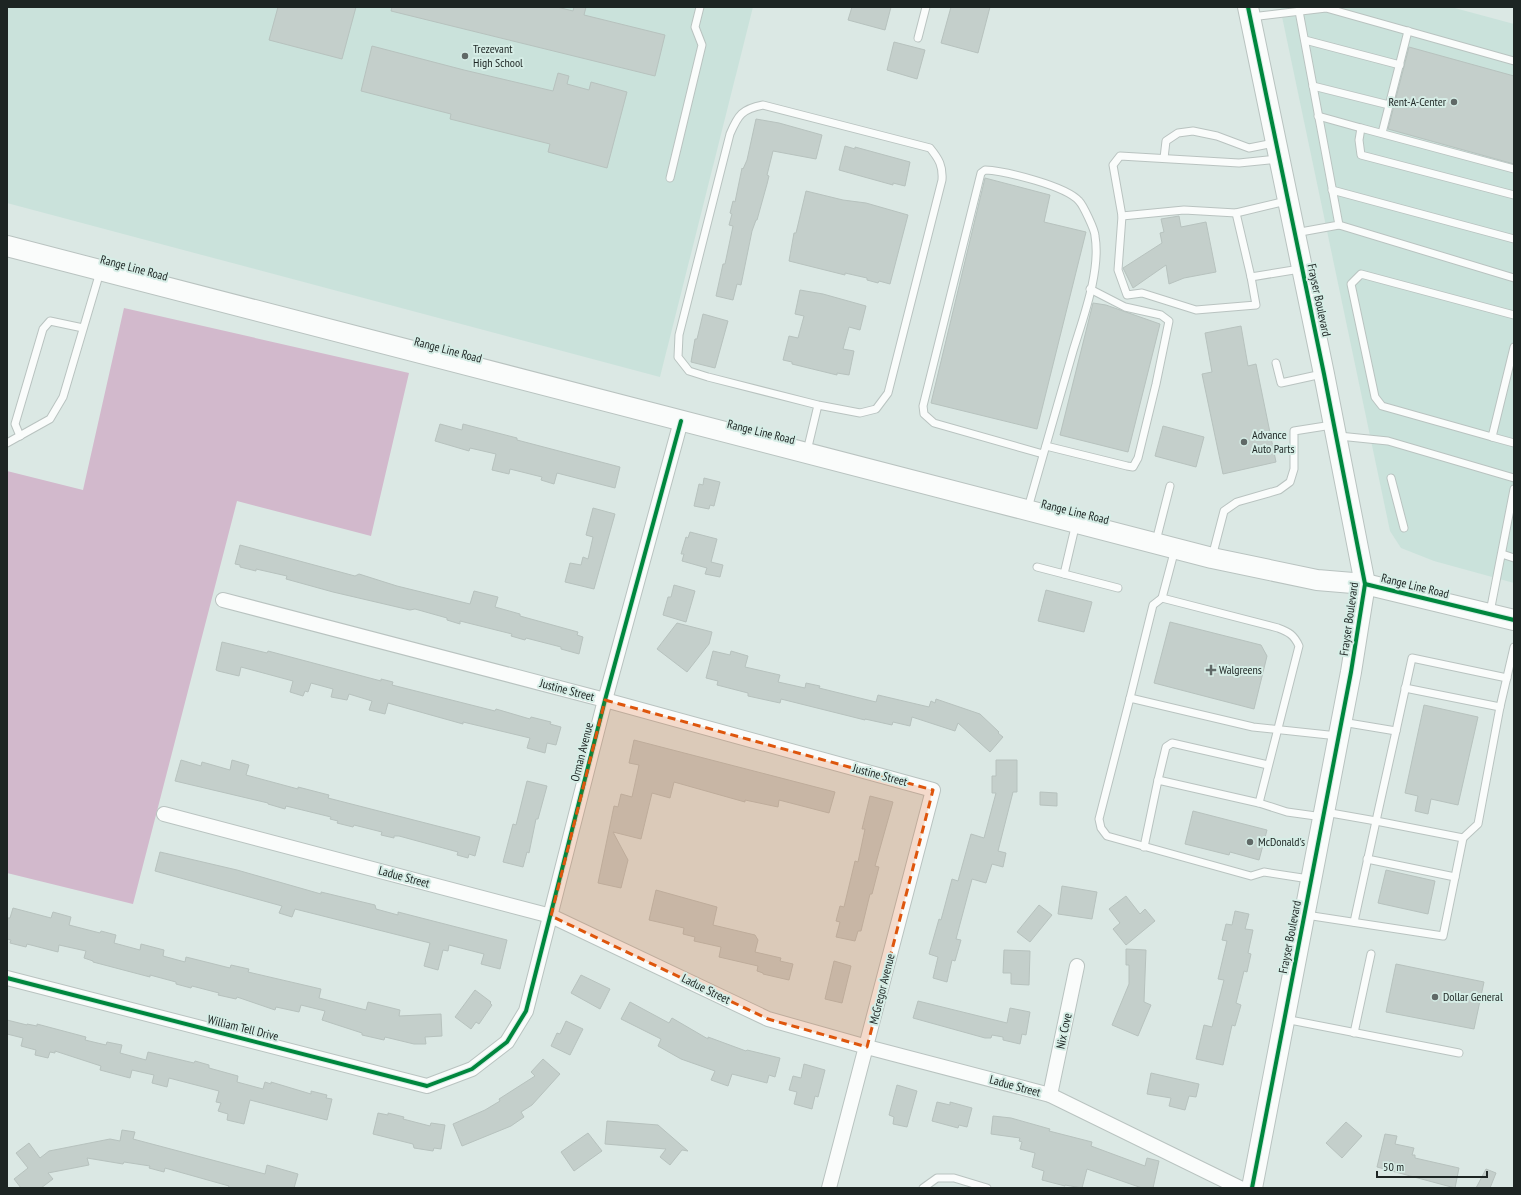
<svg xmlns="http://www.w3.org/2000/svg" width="1521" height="1195" font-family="'PT Sans Narrow',sans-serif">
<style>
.built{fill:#cae2db}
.forest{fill:#d2b9cc}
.building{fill:#c4cfcb;stroke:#b7c2be}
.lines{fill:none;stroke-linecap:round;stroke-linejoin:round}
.lane-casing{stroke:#b9c3c0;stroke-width:9}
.street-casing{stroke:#b9c3c0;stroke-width:16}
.secondary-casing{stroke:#b9c3c0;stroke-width:22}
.lane{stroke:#fafcfb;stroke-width:7}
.street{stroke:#fafcfb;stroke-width:14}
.secondary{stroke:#fafcfb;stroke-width:20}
.cycleway-casing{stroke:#d6ede6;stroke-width:6}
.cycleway{stroke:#00873e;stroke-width:4}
.marked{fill:#de560d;fill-opacity:0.2;stroke:#de560d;stroke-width:3;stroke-dasharray:8 5;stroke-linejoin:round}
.poi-dot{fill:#606967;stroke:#d6ede6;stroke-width:1.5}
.labels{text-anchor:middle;stroke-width:4;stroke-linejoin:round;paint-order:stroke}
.poi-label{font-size:12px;fill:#1d2523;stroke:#d6ede6;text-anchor:start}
.street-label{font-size:12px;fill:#1d2523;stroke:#d6ede6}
</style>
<rect width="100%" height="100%" fill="#dbe8e4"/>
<!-- built -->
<g class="built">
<path d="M7 7H753L660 377 7 203Z"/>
<path d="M1280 7H1451L1514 24V583L1434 561 1401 548 1390 531Z"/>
</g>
<!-- forest -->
<path class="forest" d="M124 308 409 373 371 536 237 501 133 904 7 873V471L83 490Z"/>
<!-- building -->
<g class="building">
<path d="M278 7H356L342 59 269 40Z"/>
<path d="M392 7H557L573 11 574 7H586L584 15 665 35 655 76 391 11Z"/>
<path d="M852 7H891L885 30 848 20Z"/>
<path d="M951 7H990L978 53 941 43Z"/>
<path d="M894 42 925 50 917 79 887 70Z"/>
<path d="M372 46 464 70 553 91 558 73 569 76 567 84 589 90 591 82 627 92 607 168 548 152 550 144 450 119 451 114 361 91Z"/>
<path d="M1409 47 1514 76V164L1388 129Z"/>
<path d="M756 119 779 123 822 135 816 159 773 151 767 175 769 176 767 184 757 220H756L752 231 741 285 737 284 733 300 716 296 723 264H725L733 226 729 225 732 214 730 213 733 201 735 202 742 168 743 169 747 160Z"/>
<path d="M845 146 855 149V147L910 162 905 186 893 183V185L839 170Z"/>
<path d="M985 178 1050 195 1044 222 1086 232 1037 429 931 403Z"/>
<path d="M806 191 843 200 866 203 908 215 890 284 879 281 878 283 867 280V278L845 273V275L789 261 794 233H796Z"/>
<path d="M1179 216 1181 227 1206 222 1216 272 1184 278 1169 284 1166 265 1133 288 1123 268 1162 243 1160 233 1164 232 1161 219Z"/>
<path d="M800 290 823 294 866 306 860 330 849 327 843 349 854 351 849 375 837 373V375L792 364V362L783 360 789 336 798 338 804 316 795 314Z"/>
<path d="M1093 303 1106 305 1160 324 1128 452 1060 435Z"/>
<path d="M703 314 728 321 715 368 691 362 695 339H697Z"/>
<path d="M1241 326 1248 366 1256 364 1276 462 1223 474 1202 374 1212 372 1205 333Z"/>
<path d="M440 424 462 430 463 424 517 438V440L620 467 615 488 557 473 554 484 541 480 542 477 510 469 509 474 492 470 496 454 470 448 469 451 435 441Z"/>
<path d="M1163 426 1204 437 1196 467 1155 456Z"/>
<path d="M704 478 720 482 714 506 710 505 709 509 694 506 699 484 703 485Z"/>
<path d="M593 508 615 514 594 589 565 582 570 563 581 565 583 557 588 559 593 537 586 535Z"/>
<path d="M690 532 717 539 711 562 723 565 720 577 705 574 707 568 682 561 684 554H681L686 537 688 538Z"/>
<path d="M240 545 355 576 359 574 397 586 470 604 474 591 498 597 495 607 520 614V616L578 632 577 635 583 637 579 654 561 649V647L526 638 525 640 511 636 512 634 460 621V624L447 620V618L415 609 410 610 333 592 286 579 287 576 256 569V571L240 567V565L235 564Z"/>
<path d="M674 585 695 591 686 622 663 615 668 597H671Z"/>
<path d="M1046 590 1092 602 1084 632 1038 621Z"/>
<path d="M1170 622 1261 645 1267 656 1254 709 1154 683Z"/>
<path d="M677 623 712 632 709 644 687 672 657 649Z"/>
<path d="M222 642 267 653 268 651 381 681V679L393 682 392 685 495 711 496 709 530 719 531 717 551 722 550 724 561 727 556 745 547 743 545 753 527 748 530 738 463 722V724L388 703 385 714 369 710 372 701 349 694 347 700 331 697 333 689 311 683 308 692 305 691 303 696 290 692 293 681 241 667 239 676 218 671 216 670Z"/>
<path d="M713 651 730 655 731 651 748 656 745 667 780 675 778 682 805 688 806 683 820 686 819 688 876 702 878 695 929 707 931 701 935 703 936 699 980 714 999 732 998 733 1003 737 990 752 958 723 955 731 912 717 910 726 893 722 892 725 865 719V720L781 699 780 703 748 696V693L717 685 718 681 706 678Z"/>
<path d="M1424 705 1478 717 1458 805 1431 799 1428 814 1415 811 1418 796 1405 793Z"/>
<path d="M634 740 835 792 829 813 779 800 778 807 745 800V802L674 782 670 798 652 793 641 839 613 832 628 860 621 888 598 883 614 806 618 807 621 794 632 797 639 765 629 763Z"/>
<path d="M181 760 201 766 202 762 230 770 232 760 249 765 246 775 298 789V787L329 795 328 798 480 837 475 856 469 854 468 858 457 855 458 852 399 836H394V838L381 835 382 832 354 825 353 827 337 823 338 821 330 819 331 817 286 806 285 809 268 804V803L175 781Z"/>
<path d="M996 760H1017V792H1013L998 851 1006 853 1003 867 992 864 986 883 972 879 956 939 961 940 955 961 952 960 947 982 933 978 938 957 929 954 939 919 941 920 952 879 958 881 971 834 984 838 996 793H992V776H996Z"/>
<path d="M527 781 547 786 538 819H536L529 853 527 852 523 867 503 862 513 824 516 825Z"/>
<path d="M1040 792 1057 793V806L1040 805Z"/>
<path d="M870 796 893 802 875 866 879 867 872 894H870L861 931H858L855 941 836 937 840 922 836 921 840 906 844 907 855 861 858 862 865 829H862Z"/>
<path d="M1193 811 1267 830 1259 860 1230 852 1229 855 1185 844Z"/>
<path d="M160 852 237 870 321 894V892L375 905 376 909 398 915V912L507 940 500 969 481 964 484 954 449 945 448 951 443 950 438 970 424 966 430 943 295 909 292 917 279 913 282 906 155 871Z"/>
<path d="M1386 870 1435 881 1428 914 1378 903Z"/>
<path d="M1062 886 1097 892 1092 919 1058 914Z"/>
<path d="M656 890 717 907 713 925 755 935 758 940 755 952 781 958 780 961 793 964 789 980 763 974V973L757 971 758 966 719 957 721 947 694 941 695 937 683 934 684 928 649 920Z"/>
<path d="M1126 896 1140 914 1145 909 1155 921 1126 945 1113 929 1120 923 1109 909Z"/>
<path d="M1039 905 1052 915 1030 942 1017 932Z"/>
<path d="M13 908 51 918 53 912 71 917 69 925 100 933 101 931 116 935 114 943 140 950 141 944 164 950 163 956 185 962 186 957 230 968 231 965 249 969 248 972 321 989 319 998 366 1010 368 1002 400 1010 399 1016 441 1014 442 1036 425 1037 426 1044H414L385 1037 384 1040 362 1035V1033L322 1020 325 1011 301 1005 299 1012 276 1007 275 1010 237 997 236 999 218 995 219 993 192 986 191 988 176 984V982L150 975V977L93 962V961L84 958 86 951 59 945 58 952 27 944 26 947 10 943 11 940 7 939V918H10Z"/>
<path d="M1235 911 1249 914 1245 929 1253 930 1248 953 1251 954 1247 972 1244 971 1236 1003 1241 1005 1235 1026 1232 1025 1223 1065 1196 1059 1204 1025 1212 1027 1224 980 1218 979 1227 941 1222 940 1226 924 1232 925Z"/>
<path d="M1126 949 1146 950 1144 1002 1151 1005 1138 1036 1112 1025 1129 984V965H1126Z"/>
<path d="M1004 950 1030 951 1029 985 1011 984V973H1003Z"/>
<path d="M834 961 851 966 842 1003 825 999Z"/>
<path d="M1396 964 1484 982 1474 1029 1386 1012Z"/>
<path d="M581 975 610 989 600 1009 571 993Z"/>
<path d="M475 990 491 1002 490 1003 492 1005 479 1024 476 1022 471 1029 455 1017Z"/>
<path d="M918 1001 1007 1023 1010 1008 1030 1012 1026 1035 1022 1034 1020 1044 1003 1040V1037L992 1035 991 1038H985L913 1018Z"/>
<path d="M630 1002 669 1023 672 1018 708 1039V1037L746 1051 747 1050 780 1058 775 1077 769 1075 767 1083 732 1074 728 1086 711 1080 715 1071 681 1059 658 1046 661 1039 621 1019Z"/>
<path d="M7 1020 27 1025V1024L37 1026V1024L86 1037 85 1040 106 1045 107 1042 122 1045 120 1053 146 1060 148 1052 194 1063 195 1061 209 1065V1068L238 1076 237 1082 263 1089 265 1082 271 1084V1082L311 1094V1091L327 1095 326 1098 332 1099 327 1120 250 1100 244 1124 227 1120 228 1114 218 1111 221 1103 216 1102 219 1091 169 1078 167 1087 152 1083 154 1075 132 1070 130 1078 100 1070 101 1066 55 1051V1053L50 1052 48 1058 35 1055 36 1050 21 1046 23 1038 7 1034Z"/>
<path d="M566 1021 583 1029 570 1055 551 1046 557 1033 560 1034Z"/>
<path d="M543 1059 560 1074 532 1105 521 1112 524 1117 511 1126 462 1146 453 1124 485 1110 500 1101 499 1099 535 1076 531 1072Z"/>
<path d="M804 1064 825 1070 818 1097 815 1096 812 1109 794 1104 797 1092 789 1090 793 1076 801 1078Z"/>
<path d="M1151 1073 1199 1084 1196 1097 1189 1096 1185 1110 1169 1106 1171 1098 1147 1094Z"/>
<path d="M897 1085 917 1091 907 1127 893 1124 894 1117 889 1115Z"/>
<path d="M937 1102 950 1105V1102L972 1108 967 1127 959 1125 958 1128 932 1121Z"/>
<path d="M378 1113 388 1115V1113L404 1117 403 1119 430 1126 431 1123 445 1125 441 1149 434 1148 433 1151 414 1148 413 1144 373 1134Z"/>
<path d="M993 1116 1011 1118 1050 1129 1049 1131 1092 1142 1091 1146 1145 1166 1147 1158 1159 1161 1153 1188H1142L1087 1169 1082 1188 1065 1185V1186L1042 1180 1044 1171 1032 1167 1035 1153 1020 1149 1022 1142 1019 1141 1020 1138 991 1134Z"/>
<path d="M607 1121 658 1125 688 1151 682 1150 670 1165 660 1157 666 1149 605 1144Z"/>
<path d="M1346 1122 1362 1136 1342 1158 1326 1143Z"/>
<path d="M122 1130 135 1132 133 1139 265 1174 267 1165 298 1174 294 1188H228L229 1186 165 1168 164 1172 149 1168 150 1166 124 1162 123 1164 87 1158 89 1165 48 1173 53 1179 41 1188H21L14 1179 28 1168 16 1153 29 1143 40 1158 49 1151 110 1139 120 1141Z"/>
<path d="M588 1133 602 1151 574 1171 561 1152Z"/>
<path d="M1385 1134 1397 1136 1395 1144 1414 1148 1412 1155H1415V1158L1459 1168 1455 1188 1377 1167Z"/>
<path d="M1486 1169 1496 1173 1490 1188H1476Z"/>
</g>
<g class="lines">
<!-- lane casing -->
<g class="lane-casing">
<g id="lane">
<path d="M1251 17 1326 8 1514 61"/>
<path d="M918 38 926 7"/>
<path d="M1305 40 1400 65"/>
<path d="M1313 86 1389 105"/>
<path d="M1318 116 1361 128 1359 140 1361 155 1514 195"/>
<path d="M1361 128 1514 169"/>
<path d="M1382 133 1408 31"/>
<path d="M1164 158 1166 141 1178 133 1193 131 1217 136 1249 148 1274 143"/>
<path d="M670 178 702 45 695 27 700 7"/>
<path d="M1332 190 1514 239"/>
<path d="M1236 213 1251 277 1256 305 1196 310 1142 293 1127 295 1118 270 1122 216 1113 165 1120 156 1239 163 1278 159"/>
<path d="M1122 216 1184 210 1236 213 1286 201"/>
<path d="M1339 225 1514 278"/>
<path d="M1295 233 1339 225 1299 11"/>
<path d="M1251 277 1300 269"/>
<path d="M1514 315 1361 274 1351 284 1375 397 1382 406 1492 437 1514 347"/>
<path d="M1276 363 1281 383 1322 374"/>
<path d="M20 436 15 424 43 329 50 321 83 328"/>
<path d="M1339 436 1388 441 1514 478"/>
<path d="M1492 437 1514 443"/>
<path d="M7 443 50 419 63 397 100 272"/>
<path d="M1046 446 1127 466 1133 467 1138 458 1156 384 1169 321 1161 315 1125 307 1090 289"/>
<path d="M807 451 818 405 860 413 876 409 888 393 942 180C943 166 939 159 930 148L763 105C742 109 738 115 730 134L679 335 678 357 689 371 708 377 818 405"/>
<path d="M1391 478 1404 528"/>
<path d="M1028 508C1043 456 1058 404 1073 351 1083 318 1101 271 1095 236 1095 230 1083 205 1079 201 1066 186 1006 171 985 170L981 173 923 406 924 414 934 423 1043 454"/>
<path d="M1156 541 1170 486"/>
<path d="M1175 549 1162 598 1278 628C1289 632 1294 635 1299 646L1259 803"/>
<path d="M1502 554 1514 558"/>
<path d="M1212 557 1224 511 1237 502 1279 490 1290 482 1294 469V431L1332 425"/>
<path d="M1037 567 1064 574 1076 523"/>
<path d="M1064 574 1118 588"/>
<path d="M1490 612 1514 489"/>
<path d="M1405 688 1500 707"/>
<path d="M1130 698 1153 605 1162 598"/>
<path d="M1342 722 1396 731 1376 821 1463 838 1478 824 1500 707 1514 647"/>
<path d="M1396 731 1412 658 1507 678"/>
<path d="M1158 780 1166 747 1172 743 1268 765"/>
<path d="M1325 812 1376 821 1354 922"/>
<path d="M1144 847 1158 780 1259 803 1287 812 1323 817"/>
<path d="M1367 859 1455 877"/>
<path d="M1309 879 1264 872 1251 876 1107 836 1101 828 1099 819 1130 698 1253 727 1338 736"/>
<path d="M1306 915 1443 936 1463 838"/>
<path d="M1285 1019 1459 1053"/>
<path d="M1354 1033 1371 954"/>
<path d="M923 1188 937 1178H954L987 1188"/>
</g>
</g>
<!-- street casing -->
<g class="street-casing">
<g id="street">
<path d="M223 600 605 700 933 790 829 1188"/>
<path d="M164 814 551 916 768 1019 867 1047 1050 1095 1240 1188"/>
<path d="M7 978 427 1086 472 1069 507 1042 526 1011 605 700 681 421"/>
<path d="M1050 1095 1077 966"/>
</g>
</g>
<!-- secondary casing -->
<g class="secondary-casing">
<g id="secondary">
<path d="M1248 7 1324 374 1365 584 1351 672 1252 1188"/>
<path d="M7 246 1212 558 1317 580 1365 584 1514 620"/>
</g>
</g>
<!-- lane -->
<use href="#lane" class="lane"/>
<!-- street -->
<use href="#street" class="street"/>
<!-- secondary -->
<use href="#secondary" class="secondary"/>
<!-- cycleway casing -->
<g class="cycleway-casing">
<g id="cycleway">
<path d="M1248 7 1324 374 1365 584 1351 672 1252 1188"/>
<path d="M1365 584 1514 620"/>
<path d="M7 978 427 1086 472 1069 507 1042 526 1011 605 700 681 421"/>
</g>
</g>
<!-- cycleway -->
<use href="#cycleway" class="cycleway"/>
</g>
<!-- marked area -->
<path class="marked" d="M605 700 933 790 867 1047 768 1019 551 916Z"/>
<!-- markers -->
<g class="poi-dot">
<circle cx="465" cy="56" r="4"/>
<circle cx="1454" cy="102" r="4"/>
<circle cx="1244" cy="442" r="4"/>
<path d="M1209 664h4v4h4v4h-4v4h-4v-4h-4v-4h4z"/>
<circle cx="1250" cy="842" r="4"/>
<circle cx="1435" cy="997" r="4"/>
</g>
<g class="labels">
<!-- poi labels -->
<g class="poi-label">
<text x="473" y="53">Trezevant<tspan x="473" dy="14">High School</tspan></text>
<text x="1446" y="106" text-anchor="end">Rent-A-Center</text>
<text x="1252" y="439">Advance<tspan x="1252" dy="14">Auto Parts</tspan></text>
<text x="1219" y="674">Walgreens</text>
<text x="1258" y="846">McDonald's</text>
<text x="1443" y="1001">Dollar General</text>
</g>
<!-- street labels -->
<g class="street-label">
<text transform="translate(134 268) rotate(15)" y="4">Range Line Road</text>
<text transform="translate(1319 300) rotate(78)" y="4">Frayser Boulevard</text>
<text transform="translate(448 350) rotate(15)" y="4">Range Line Road</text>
<text transform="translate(761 432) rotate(14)" y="4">Range Line Road</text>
<text transform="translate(1075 512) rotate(14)" y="4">Range Line Road</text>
<text transform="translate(1415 586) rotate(14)" y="4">Range Line Road</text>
<text transform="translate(1349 619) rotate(-82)" y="4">Frayser Boulevard</text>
<text transform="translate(567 690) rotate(15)" y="4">Justine Street</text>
<text transform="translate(582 752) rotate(-76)" y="4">Orman Avenue</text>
<text transform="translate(880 775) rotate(15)" y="4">Justine Street</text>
<text transform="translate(404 877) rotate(15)" y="4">Ladue Street</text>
<text transform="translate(1290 937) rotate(-79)" y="4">Frayser Boulevard</text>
<text transform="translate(706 989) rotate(26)" y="4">Ladue Street</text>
<text transform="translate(882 989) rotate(-76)" y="4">McGregor Avenue</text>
<text transform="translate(243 1028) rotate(14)" y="4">William Tell Drive</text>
<text transform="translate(1064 1031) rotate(-78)" y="4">Nix Cove</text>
<text transform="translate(1015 1086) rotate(15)" y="4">Ladue Street</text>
</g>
</g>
<!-- border -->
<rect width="1521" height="1195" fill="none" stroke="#1d2523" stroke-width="16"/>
<!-- scale -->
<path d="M1377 1171v6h110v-6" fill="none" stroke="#1d2523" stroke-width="2"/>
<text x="1383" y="1171" font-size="12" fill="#1d2523" stroke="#d6ede6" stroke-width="3" paint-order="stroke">50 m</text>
</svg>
